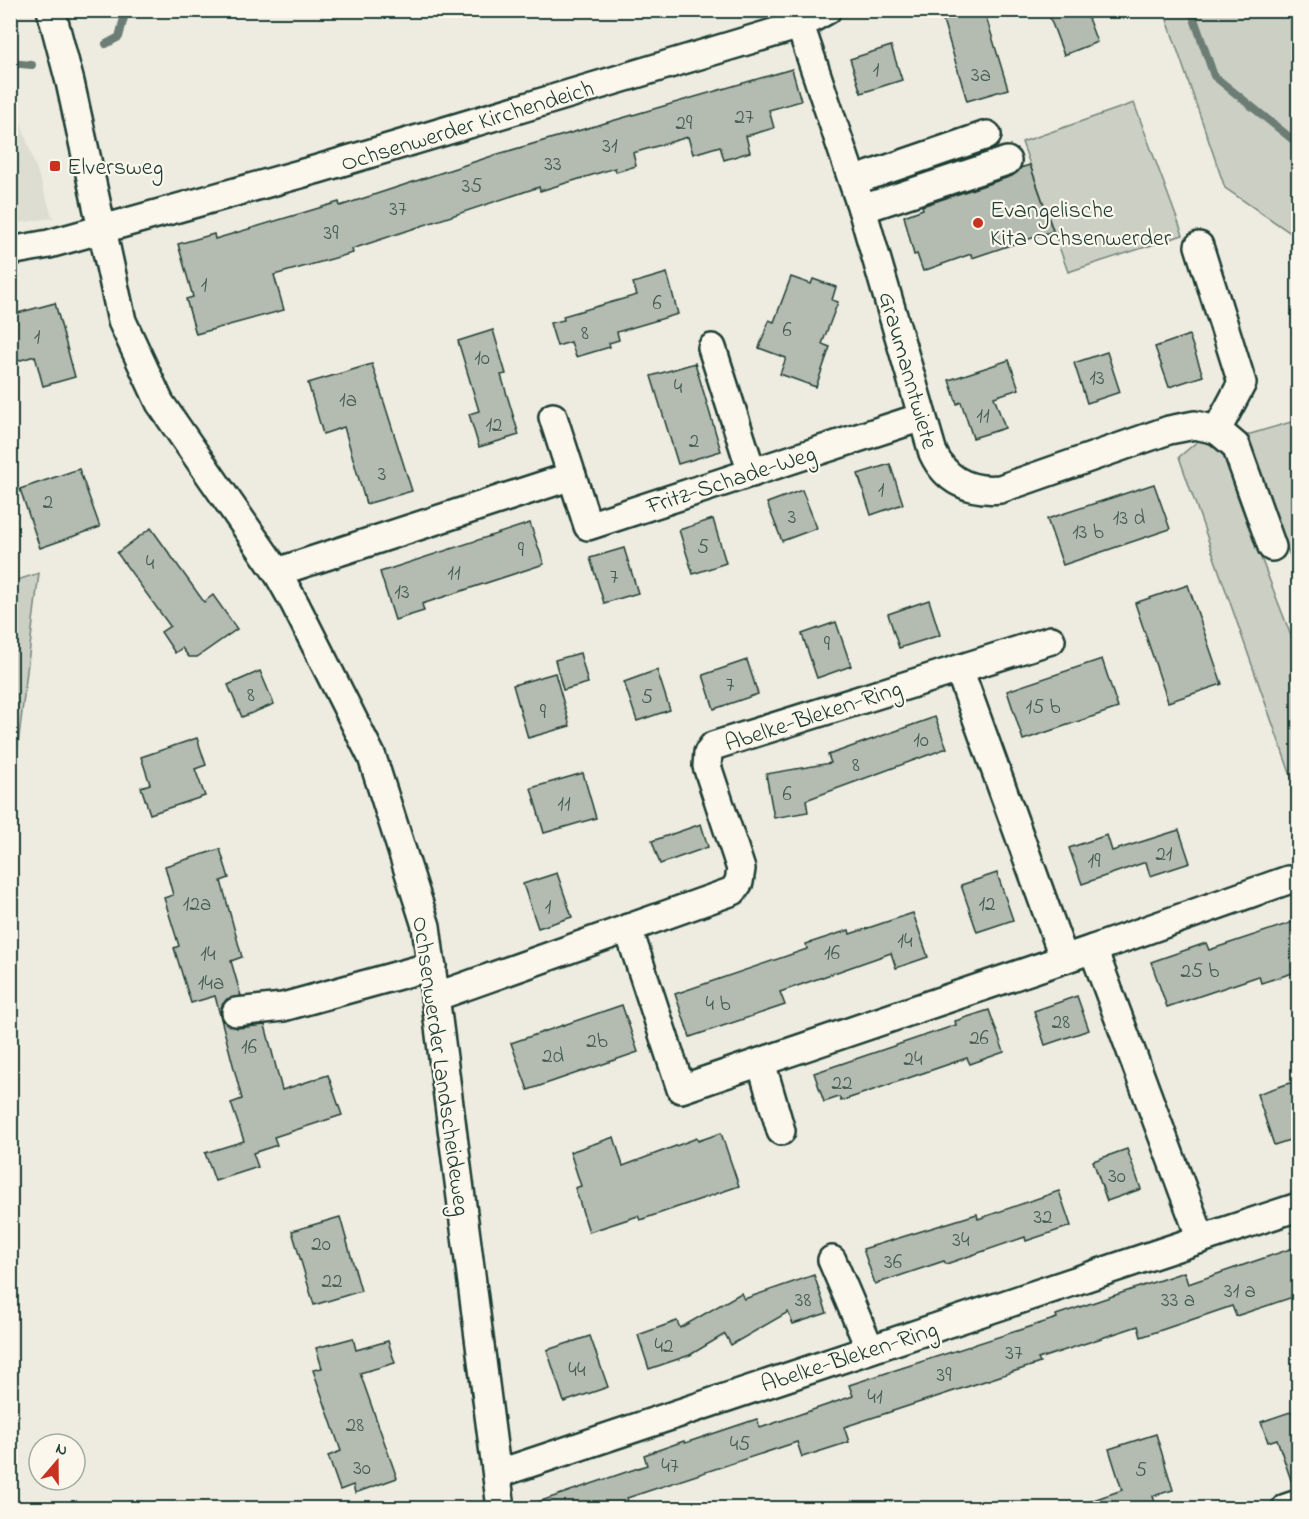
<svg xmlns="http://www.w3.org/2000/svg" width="1309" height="1519" font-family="'Indie Flower',sans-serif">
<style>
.built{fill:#ddddd2}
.green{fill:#cbcfc4;stroke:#75867c;stroke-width:1.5}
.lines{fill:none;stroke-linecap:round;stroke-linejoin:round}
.stream{stroke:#6c7d74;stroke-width:8}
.building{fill:#b4bbb0;stroke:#1f3d34;stroke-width:1.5}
.minor-casing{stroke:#1f3d34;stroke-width:32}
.minor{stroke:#fbf7ec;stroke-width:27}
.poi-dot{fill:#c8321e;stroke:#fbf7ec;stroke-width:2}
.labels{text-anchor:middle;stroke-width:4.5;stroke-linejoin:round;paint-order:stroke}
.number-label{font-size:21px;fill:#445c53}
.street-label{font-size:24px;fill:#1f3d34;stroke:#fbf7ec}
.poi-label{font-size:24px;fill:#1f3d34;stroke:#fbf7ec;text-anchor:start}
</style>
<rect width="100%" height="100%" fill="#eeece1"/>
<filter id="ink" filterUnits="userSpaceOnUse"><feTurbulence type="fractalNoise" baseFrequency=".0167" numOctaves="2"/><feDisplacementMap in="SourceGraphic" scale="12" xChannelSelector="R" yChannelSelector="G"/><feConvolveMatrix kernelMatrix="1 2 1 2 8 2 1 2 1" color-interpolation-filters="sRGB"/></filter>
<g filter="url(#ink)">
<!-- built -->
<path class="built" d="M11 94 53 218 11 224Z"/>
<!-- green -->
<g class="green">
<path d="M1164 11H1298V238L1225 188Z"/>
<path d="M1134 103 1183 235 1068 272 1022 142Z"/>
<path d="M1298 420V578L1247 435Z"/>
<path d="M1205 435 1225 455 1238 498 1298 654V796L1179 457Z"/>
<path d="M39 573 11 802V582Z"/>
</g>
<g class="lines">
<!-- stream -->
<g class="stream">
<path d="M1191 10 1214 76 1298 144"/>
<path d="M106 44 119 37 126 10"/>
<path d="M10 63 32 65"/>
</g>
</g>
<!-- building -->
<g class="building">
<path d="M974 10H984L1008 89 967 101 943 20Z"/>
<path d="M1047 10H1085L1097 42 1064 55Z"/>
<path d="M891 46 902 80 861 93 850 59Z"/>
<path d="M792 69 801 101 769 110 774 128 746 136 750 152 724 160 720 146 693 154 688 137 633 153 636 166 616 172 615 168 540 191 539 187 352 249 353 253 274 275 284 310 196 334 186 299 193 297 178 244 214 234 215 239 339 202 340 206 498 154Z"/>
<path d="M1030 165 1053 231 972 258 971 254 923 271 917 254 914 255 904 216 923 209 922 206 1012 176 1020 168Z"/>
<path d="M667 273 678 314 617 332 619 340 609 343 610 347 576 357 571 342 557 346 550 323 564 320 563 316 637 295 633 283Z"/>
<path d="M791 277 811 284 813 279 836 287 832 300 838 302 822 344 830 347 816 387 780 374 786 358 759 348 769 320 774 322Z"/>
<path d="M55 303 75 377 43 386 35 356 10 363V315Z"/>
<path d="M493 330 506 374 501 375 519 435 479 447 469 414 479 411 458 341Z"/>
<path d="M1189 335 1203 376 1169 387 1155 347Z"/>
<path d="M1107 352 1120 392 1087 403 1074 363Z"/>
<path d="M1009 360 1019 389 994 397 1005 428 973 438 961 402 957 404 949 380Z"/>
<path d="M695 363 721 451 678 464 651 376Z"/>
<path d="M372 364 412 491 366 504 344 427 323 434 308 383Z"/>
<path d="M890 464 903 504 871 515 858 474Z"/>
<path d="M79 469 100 527 40 548 20 489Z"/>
<path d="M1154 484 1170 529 1063 565 1047 519Z"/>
<path d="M802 490 817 528 782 541 767 503Z"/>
<path d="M713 519 726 563 693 574 679 530Z"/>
<path d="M530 523 544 564 422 604 424 611 395 620 380 572Z"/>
<path d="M151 528 204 602 213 595 237 629 197 657H189L182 648 175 653 161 632 170 626 117 553Z"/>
<path d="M624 548 638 593 604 603 590 558Z"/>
<path d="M1188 585 1222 684 1168 702 1135 603Z"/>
<path d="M929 600 940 635 899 648 888 614Z"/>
<path d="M836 622 851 666 817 678 802 634Z"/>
<path d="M580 653 588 683 563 690 555 660Z"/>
<path d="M1102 659 1118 708 1023 740 1007 691Z"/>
<path d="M747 660 758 694 714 709 703 675Z"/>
<path d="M657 670 670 710 637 721 624 682Z"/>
<path d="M260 671 274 704 242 717 228 685Z"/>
<path d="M555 673 570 726 528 738 513 685Z"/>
<path d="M935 717 947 748 806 800 808 812 774 818 766 774 831 763 828 755Z"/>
<path d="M197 738 206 765 195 769 205 796 150 814 141 787 150 784 141 757Z"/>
<path d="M583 773 596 818 544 833 531 788Z"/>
<path d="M701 824 708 847 660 864 652 841Z"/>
<path d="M1179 830 1190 863 1150 876 1146 862 1082 884 1069 848 1107 835 1112 851Z"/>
<path d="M220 849 229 878 221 881 242 957 231 961 241 996 227 999 222 1005 220 1013 223 1021 237 1028 265 1025 282 1090 328 1075 342 1115 274 1137 277 1145 253 1153 258 1167 215 1181 205 1153 244 1141 231 1103 242 1099 215 996 191 1003 174 948 179 946 164 898 173 895 165 866Z"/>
<path d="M557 873 572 917 538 928 523 884Z"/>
<path d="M997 873 1013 920 977 932 961 885Z"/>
<path d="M913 913 928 957 896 968 891 953 780 992 785 1005 690 1037 675 994 807 949 806 944 849 930 850 934Z"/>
<path d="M1299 920V971L1261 983 1259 976 1167 1007 1151 962 1206 943 1209 950Z"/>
<path d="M1077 996 1089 1030 1045 1045 1034 1011Z"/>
<path d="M622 1005 638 1052 528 1090 511 1043Z"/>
<path d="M989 1010 1004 1052 970 1064 967 1058 841 1101 839 1097 824 1102 814 1073 956 1025 955 1021Z"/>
<path d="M1299 1080V1137L1274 1145 1257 1094Z"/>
<path d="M721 1133 739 1186 640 1220 638 1216 589 1232 575 1188 581 1186 570 1152 614 1137 623 1166 697 1138 698 1141Z"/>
<path d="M1127 1149 1141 1189 1107 1201 1093 1161Z"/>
<path d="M1059 1191 1071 1226 1026 1241 1025 1237 946 1264 944 1261 875 1284 863 1249 977 1214 978 1219Z"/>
<path d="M340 1217 361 1291 314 1305 292 1231Z"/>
<path d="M1299 1246V1295L1236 1316 1232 1306 1141 1337 1138 1326 1038 1359 1040 1363 844 1427 849 1442 802 1457 797 1442 627 1498 630 1509H529V1505L647 1465 644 1455 684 1441 685 1443 757 1419 760 1428 853 1396 849 1385 1057 1318 1056 1315 1184 1272 1188 1284Z"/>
<path d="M814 1275 827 1313 793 1324 788 1312 731 1345 725 1334 690 1355 649 1369 638 1335 677 1321 680 1328 741 1293 744 1299Z"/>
<path d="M590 1336 608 1387 564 1402 547 1350Z"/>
<path d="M353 1338 356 1350 388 1341 395 1363 360 1373 397 1478 355 1493 353 1485 340 1490 328 1456 341 1451 313 1370 322 1368 316 1348Z"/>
<path d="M1299 1409V1489H1294L1277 1439 1268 1442 1261 1422Z"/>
<path d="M1156 1434 1173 1490 1153 1496 1157 1509H1079V1505L1122 1490 1109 1449Z"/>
</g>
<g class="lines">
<!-- minor casing -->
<g class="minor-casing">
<g id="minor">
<path d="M51 10 70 82 122 321 160 403 277 572 295 604 372 757 426 926 501 1508"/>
<path d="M800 25 862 209 933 453C946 481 970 492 1000 489L1169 430 1195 425 1217 430"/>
<path d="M853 181 987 135"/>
<path d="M862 209 1007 161"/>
<path d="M1199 246 1242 383 1217 430"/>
<path d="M10 251 49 244 318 169 800 25 827 10"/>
<path d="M712 348 752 473"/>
<path d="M553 417 572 476"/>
<path d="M1217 430 1236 446 1272 547"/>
<path d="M277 572 572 476 588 526 922 417"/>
<path d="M959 669 1051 640"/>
<path d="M628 928 681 1089 1064 959"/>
<path d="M1093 949 1288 880"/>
<path d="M435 997 733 891 739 882 741 869 707 766 708 753 713 746 959 669 1064 959 1093 949 1201 1239 497 1474"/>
<path d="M236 1012 283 1007 432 966"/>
<path d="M761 1062 781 1131"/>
<path d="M1201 1239 1298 1207"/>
<path d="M832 1260 870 1349"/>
<path d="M1286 1508 1298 1504"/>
</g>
</g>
<!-- minor -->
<use href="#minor" class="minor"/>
</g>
</g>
<!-- markers -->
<g class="poi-dot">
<rect x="49" y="160" width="12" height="12" rx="3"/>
<circle cx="978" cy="223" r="6"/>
</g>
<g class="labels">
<!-- number labels -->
<g class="number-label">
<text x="876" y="76">1</text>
<text x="981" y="81">3a</text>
<text x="744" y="123">27</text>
<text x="684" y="129">29</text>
<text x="610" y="152">31</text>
<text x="553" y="170">33</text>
<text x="472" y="192">35</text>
<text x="398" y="215">37</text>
<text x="331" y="239">39</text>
<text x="204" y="291">1</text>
<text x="657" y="309">6</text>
<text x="787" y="336">6</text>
<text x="585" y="339">8</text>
<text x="37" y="343">1</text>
<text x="482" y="364">10</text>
<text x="1097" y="384">13</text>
<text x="678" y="393">4</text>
<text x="348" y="406">1a</text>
<text x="983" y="422">11</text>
<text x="494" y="431">12</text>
<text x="694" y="447">2</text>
<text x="382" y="480">3</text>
<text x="881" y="496">1</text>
<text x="48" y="508">2</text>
<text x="792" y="523">3</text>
<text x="1129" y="524">13 d</text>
<text x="1088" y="538">13 b</text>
<text x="703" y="553">5</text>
<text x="521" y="556">9</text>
<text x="150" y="569">4</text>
<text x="454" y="579">11</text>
<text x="614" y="583">7</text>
<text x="402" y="598">13</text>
<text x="827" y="650">9</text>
<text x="730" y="691">7</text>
<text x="251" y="701">8</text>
<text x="647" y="703">5</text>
<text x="1043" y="713">15 b</text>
<text x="543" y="718">9</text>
<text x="921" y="746">10</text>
<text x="856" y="771">8</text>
<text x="787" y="800">6</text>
<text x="564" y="810">11</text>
<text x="1164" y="860">21</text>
<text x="1094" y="867">19</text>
<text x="197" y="910">12a</text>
<text x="987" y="910">12</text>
<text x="548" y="913">1</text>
<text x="905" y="947">14</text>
<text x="832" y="959">16</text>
<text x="208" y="960">14</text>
<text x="1200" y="977">25 b</text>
<text x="211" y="989">14a</text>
<text x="718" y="1010">4 b</text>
<text x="1061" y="1028">28</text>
<text x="979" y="1044">26</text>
<text x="597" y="1047">2b</text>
<text x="249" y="1053">16</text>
<text x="553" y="1062">2d</text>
<text x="913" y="1065">24</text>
<text x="842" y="1089">22</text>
<text x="1117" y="1182">30</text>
<text x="1043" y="1223">32</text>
<text x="961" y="1246">34</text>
<text x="321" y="1250">20</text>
<text x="893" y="1268">36</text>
<text x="332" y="1287">22</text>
<text x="1240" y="1297">31 a</text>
<text x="803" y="1306">38</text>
<text x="1178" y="1306">33 a</text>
<text x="664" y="1352">42</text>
<text x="1014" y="1359">37</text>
<text x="577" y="1376">44</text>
<text x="944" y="1381">39</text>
<text x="875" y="1403">41</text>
<text x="355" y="1431">28</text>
<text x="740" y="1450">45</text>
<text x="670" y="1472">47</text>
<text x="362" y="1474">30</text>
<text x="1141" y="1476">5</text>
</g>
<!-- street labels -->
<g class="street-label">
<text transform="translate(467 125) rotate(-17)" y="8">Ochsenwerder Kirchendeich</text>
<text transform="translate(909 370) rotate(74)" y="8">Graumanntwiete</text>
<text transform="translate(731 479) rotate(-18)" y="8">Fritz-Schade-Weg</text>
<text transform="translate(813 715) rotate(-18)" y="8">Abelke-Bleken-Ring</text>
<text transform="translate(442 1066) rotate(82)" y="8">Ochsenwerder Landscheideweg</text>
<text transform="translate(849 1356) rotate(-18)" y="8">Abelke-Bleken-Ring</text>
</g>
<!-- poi labels -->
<g class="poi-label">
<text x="67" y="174">Elversweg</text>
<text x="990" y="217">Evangelische<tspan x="990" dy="28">Kita Ochsenwerder</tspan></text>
</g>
</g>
<!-- margin -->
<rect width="1309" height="1519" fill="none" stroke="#fbf7ec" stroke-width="36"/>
<rect x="18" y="18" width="1273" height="1483" fill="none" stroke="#1f3d34" stroke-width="2" filter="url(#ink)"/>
<!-- north arrow -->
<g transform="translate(57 1462) rotate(20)"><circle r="28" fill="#fbf7ec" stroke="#a3ada2" stroke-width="1.5"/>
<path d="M0-4.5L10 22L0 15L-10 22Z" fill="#c8321e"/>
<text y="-9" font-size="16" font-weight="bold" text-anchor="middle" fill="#1f3d34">N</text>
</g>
</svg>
